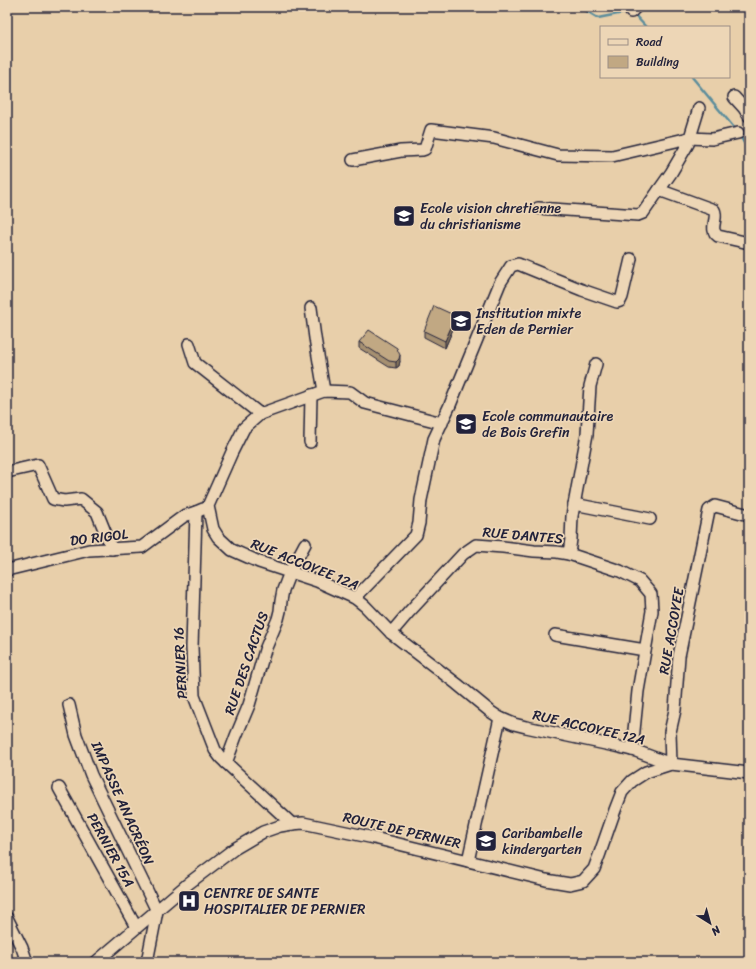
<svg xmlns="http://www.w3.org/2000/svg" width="756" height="969" font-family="Sriracha,sans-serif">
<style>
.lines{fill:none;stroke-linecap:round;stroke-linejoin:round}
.stream{stroke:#5c8d9c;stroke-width:2.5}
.minor-casing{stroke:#22223b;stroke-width:14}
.minor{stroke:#edd6b6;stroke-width:11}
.wall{fill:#a69071;stroke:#22223b}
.shaded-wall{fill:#87765c;stroke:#22223b}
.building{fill:#c1a883;stroke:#22223b}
.labels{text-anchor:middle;stroke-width:3.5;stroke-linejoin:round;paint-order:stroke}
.poi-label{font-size:14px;fill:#22223b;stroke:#edd6b6;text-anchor:start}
.street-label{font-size:14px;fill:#22223b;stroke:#edd6b6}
</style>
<rect width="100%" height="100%" fill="#e8cfaa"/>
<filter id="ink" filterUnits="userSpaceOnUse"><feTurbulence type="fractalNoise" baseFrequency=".025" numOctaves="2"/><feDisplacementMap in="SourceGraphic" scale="8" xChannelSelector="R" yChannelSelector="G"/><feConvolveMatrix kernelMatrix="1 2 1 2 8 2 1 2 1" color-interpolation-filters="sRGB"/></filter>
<g filter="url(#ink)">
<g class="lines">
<!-- stream -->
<g class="stream">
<path d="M580 7 598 18 628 12"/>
<path d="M634 14 646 27"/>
<path d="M692 77 736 130"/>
<path d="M740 136 749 151"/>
</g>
<!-- minor casing -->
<g class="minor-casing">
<g id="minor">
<path d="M631 12 636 7"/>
<path d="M734 97 744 108 749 116"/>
<path d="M353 160 401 151 422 150 425 149 431 130 494 138 558 155 612 156 689 138 712 139 738 133"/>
<path d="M659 190 671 173 688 144 699 108"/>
<path d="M538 208 638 215 643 213 659 190 714 210C719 218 708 229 718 236L749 243"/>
<path d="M311 308 315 338 324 391"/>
<path d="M189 344 195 363 260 414"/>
<path d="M442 423 365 403 350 392 324 391 260 414 244 428 232 452 208 506 213 529 218 537 232 550 259 562 317 581 355 598 365 606 391 633 457 684 491 712 500 718 514 724 526 727 615 746 636 751 671 764 670 732 675 710 679 656 709 510 715 506 749 515"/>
<path d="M310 442 311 395"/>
<path d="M7 472 38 465 53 499 64 501 81 499 97 512 112 549"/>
<path d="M574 504 650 519"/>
<path d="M196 512 192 647 194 696 215 750 221 758 292 824"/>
<path d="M569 554 620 571 640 581 651 594 652 611 638 691 632 750"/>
<path d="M7 570 89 550 142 547 184 516 196 512 203 509"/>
<path d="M355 598 416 535 419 523 421 500 434 439 450 405 500 283 511 266 518 264 582 290 617 302 620 301 622 297 631 259"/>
<path d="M391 633 409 612 463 554 476 545 503 547 534 551 557 552 569 554 571 539 572 516 587 434 590 386 596 364"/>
<path d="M555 635 645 650"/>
<path d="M69 705 76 735 91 775 157 911 147 962"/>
<path d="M226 763 236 736 249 705 265 650 278 619 280 611 281 601 283 590 290 572 305 544"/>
<path d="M59 788 136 927"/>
<path d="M468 861 500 718"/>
<path d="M7 918 22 948 27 962"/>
<path d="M96 962 189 883 234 849 263 832 280 826 292 824 303 823 374 838 546 880 570 884 583 881 594 869 600 853 615 810 622 792 632 781 646 772 671 764 749 773"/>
</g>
</g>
<!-- minor -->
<use href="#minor" class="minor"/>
</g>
<!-- wall -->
<g class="wall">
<path d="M456 322 445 348 424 337V331Z"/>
<path d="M359 342 400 361 399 366 396 368 389 367 359 348Z"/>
</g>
<!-- shaded-wall -->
<g class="shaded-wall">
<path d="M456 316V322L445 348V341Z"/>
<path d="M400 355V361L399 366 396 368V362Z"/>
</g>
<!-- building -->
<g class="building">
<path d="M434 306 456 316 445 341 424 331Z"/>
<path d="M369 330 397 348 398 351 400 355 399 359 396 362 389 361 359 342Z"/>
</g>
</g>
<!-- icons -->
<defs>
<g id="school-square" transform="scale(1.15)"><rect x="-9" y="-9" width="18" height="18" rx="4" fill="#22223b" stroke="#edd6b6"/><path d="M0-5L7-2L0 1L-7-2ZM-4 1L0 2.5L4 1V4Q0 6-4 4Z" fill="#fff"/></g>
<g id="hospital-square" transform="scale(1.15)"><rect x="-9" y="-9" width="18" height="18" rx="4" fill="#22223b" stroke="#edd6b6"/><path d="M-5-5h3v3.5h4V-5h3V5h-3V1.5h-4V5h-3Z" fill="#fff"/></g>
</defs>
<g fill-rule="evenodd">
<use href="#school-square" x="404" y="216"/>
<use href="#school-square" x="461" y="321"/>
<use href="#school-square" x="466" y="424"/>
<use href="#school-square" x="486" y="841"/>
<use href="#hospital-square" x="189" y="901"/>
</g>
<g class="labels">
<!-- poi labels -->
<g class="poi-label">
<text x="420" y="213">Ecole vision chretienne<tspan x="420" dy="16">du christianisme</tspan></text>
<text x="476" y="318">Institution mixte<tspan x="476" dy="16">Eden de Pernier</tspan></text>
<text x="482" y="421">Ecole communautaire<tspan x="482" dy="16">de Bois Grefin</tspan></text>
<text x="502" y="838">Caribambelle<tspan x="502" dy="16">kindergarten</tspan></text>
<text x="204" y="898">CENTRE DE SANTE<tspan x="204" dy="16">HOSPITALIER DE PERNIER</tspan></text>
</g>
<!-- street labels -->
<g class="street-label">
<text transform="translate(523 535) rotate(5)" y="5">RUE DANTES</text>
<text transform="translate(99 537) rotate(-7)" y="5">DO RIGOL</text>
<text transform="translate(305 564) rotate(22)" y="5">RUE ACCOYEE 12A</text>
<text transform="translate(671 631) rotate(-80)" y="5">RUE ACCOYEE</text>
<text transform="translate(180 663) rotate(-93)" y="5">PERNIER 16</text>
<text transform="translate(246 663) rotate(-71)" y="5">RUE DES CACTUS</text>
<text transform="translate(589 727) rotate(13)" y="5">RUE ACCOYEE 12A</text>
<text transform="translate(123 803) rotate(66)" y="5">IMPASSE ANACRÉON</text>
<text transform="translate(402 830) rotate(13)" y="5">ROUTE DE PERNIER</text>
<text transform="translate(111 850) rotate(61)" y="5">PERNIER 15A</text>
</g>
</g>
<!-- margin -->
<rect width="756" height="969" fill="none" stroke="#edd6b6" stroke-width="24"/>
<rect x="12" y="12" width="732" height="945" fill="none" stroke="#22223b" stroke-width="1.5" filter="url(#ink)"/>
<!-- legend -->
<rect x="600" y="26" width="130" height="52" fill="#edd6b6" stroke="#9c8e85"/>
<rect x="608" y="39" width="20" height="6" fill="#edd6b6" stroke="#9c8e85"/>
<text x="636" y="46" font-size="12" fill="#22223b">Road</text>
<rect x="608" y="56" width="20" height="12" fill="#c1a883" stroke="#9c8e85"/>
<text x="636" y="66" font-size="12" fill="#22223b">Building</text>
<!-- north arrow -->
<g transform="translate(710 923) rotate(143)" stroke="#edd6b6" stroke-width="3" paint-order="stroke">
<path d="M0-3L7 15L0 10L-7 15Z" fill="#22223b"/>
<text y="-6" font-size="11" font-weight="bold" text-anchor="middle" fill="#22223b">N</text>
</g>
</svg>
